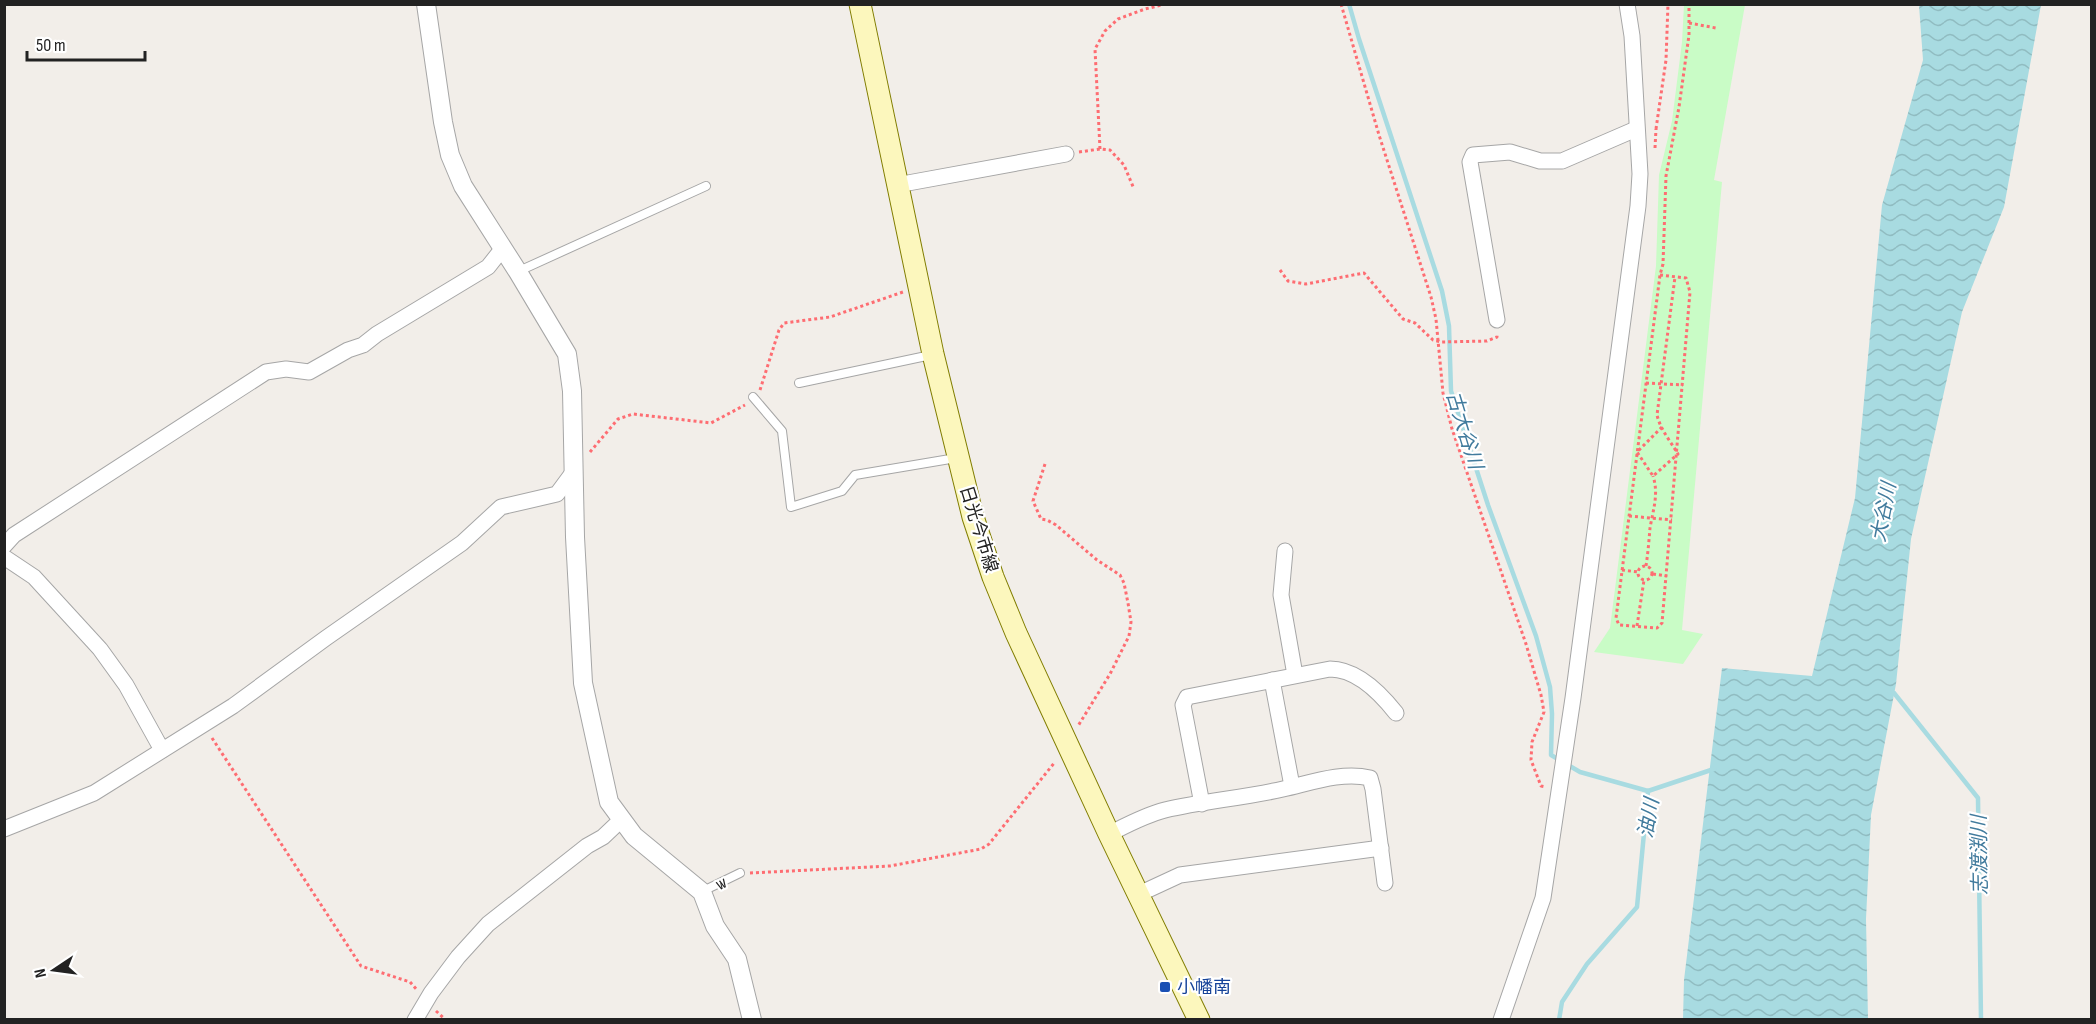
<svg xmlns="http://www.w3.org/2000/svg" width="2096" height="1024" font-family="'Sofia Sans Condensed','Noto Sans JP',sans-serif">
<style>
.park{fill:#c9fcc6}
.water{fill:url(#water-waves)}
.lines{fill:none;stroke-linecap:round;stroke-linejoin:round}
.stream{stroke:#a8dbe1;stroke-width:4.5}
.service-casing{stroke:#a6a6a6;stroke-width:10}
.minor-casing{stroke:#a6a6a6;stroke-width:17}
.tertiary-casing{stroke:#a6a6a6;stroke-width:20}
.secondary-casing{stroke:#817d01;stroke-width:23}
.path{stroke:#fe6d72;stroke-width:3;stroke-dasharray:3 3;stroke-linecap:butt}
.service{stroke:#fff;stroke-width:8}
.minor{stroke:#fff;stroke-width:15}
.tertiary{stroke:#fff;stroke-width:18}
.secondary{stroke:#fcf7bd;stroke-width:21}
.transit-dot{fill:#1a4fb4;stroke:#fff;stroke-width:2}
.labels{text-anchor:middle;stroke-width:4.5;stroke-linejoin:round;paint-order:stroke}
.street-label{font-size:18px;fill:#222;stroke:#fff}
.transit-label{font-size:18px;fill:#164399;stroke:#fff;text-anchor:start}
.water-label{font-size:20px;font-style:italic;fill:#417b9d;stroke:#fff}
</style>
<defs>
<pattern id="water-waves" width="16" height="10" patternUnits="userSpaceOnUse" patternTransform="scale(1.5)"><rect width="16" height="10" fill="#a8dbe1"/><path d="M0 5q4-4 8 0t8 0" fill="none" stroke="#90bcc1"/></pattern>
</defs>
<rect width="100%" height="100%" fill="#f2eee9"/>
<!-- park -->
<path class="park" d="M1684 5H1745L1714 180 1722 182 1682 630 1703 634 1683 664 1594 652 1610 628 1656 266 1659 175 1672 121 1682 42Z"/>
<!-- water -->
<path class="water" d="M1919 5H2041L2004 207 1962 312 1911 539 1896 684 1871 815 1866 919 1868 1019H1683L1684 980 1722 668 1812 676 1855 498 1882 205 1923 60Z"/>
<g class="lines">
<!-- stream -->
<g class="stream">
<path d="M1349 4 1359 39 1442 291 1449 326 1451 391 1488 505 1536 636 1550 687 1552 714 1551 755 1580 772 1648 791"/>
<path d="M1890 692 1894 693 1978 798 1981 1020"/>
<path d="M1648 791 1714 769"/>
<path d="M1559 1020 1562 1002 1587 964 1637 907 1648 791"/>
</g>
<!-- service casing -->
<g class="service-casing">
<g id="service">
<path d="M519 271 706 186"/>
<path d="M799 383 931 355"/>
<path d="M753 397 782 431 791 507 842 491 855 475 956 458"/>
<path d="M703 891 740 873"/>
</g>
</g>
<!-- minor casing -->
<g class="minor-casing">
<g id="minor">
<path d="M897 185 1066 154"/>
<path d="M1497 320 1470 162 1473 155 1510 152 1540 161H1562L1636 129"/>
<path d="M4 546 14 535 266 372 286 369 309 372 348 350 363 345 377 334 488 267 503 248"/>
<path d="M1285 551 1281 595 1295 675"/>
<path d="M4 557 34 577 100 649 126 685 162 750"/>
<path d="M1272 680 1292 786"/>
<path d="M1202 804 1183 705 1187 697 1330 669C1357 669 1381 694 1396 713"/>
<path d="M4 829 94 793 233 706 326 638 462 543 501 507 557 494 574 471"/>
<path d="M1109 834C1127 825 1145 815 1165 810 1203 801 1244 798 1283 789 1310 783 1342 771 1370 778L1373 789 1385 883"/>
<path d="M1139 894 1180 875 1381 848"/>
<path d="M415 1020 431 993 458 957 488 924 587 846 603 837 622 819"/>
<path d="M1501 1020 1543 898 1573 698 1638 206 1640 174 1632 36 1627 4"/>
</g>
</g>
<!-- tertiary casing -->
<g class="tertiary-casing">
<path id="tertiary" d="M426 4 443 122 450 155 463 186 518 272 567 354 572 391 575 537 583 683 609 802 634 836 702 892 715 926 737 959 752 1020"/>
</g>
<!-- secondary casing -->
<g class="secondary-casing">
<path id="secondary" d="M860 4 933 354 973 517 993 577 1016 633 1109 834 1199 1020"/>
</g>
<!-- path -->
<g class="path">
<path d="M1341 4 1379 135 1431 297 1436 319 1443 393 1452 429 1526 644 1541 695 1544 712 1532 742 1531 760 1541 786 1546 787"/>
<path d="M1689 23 1716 28"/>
<path d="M1656 129 1666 60 1668 4"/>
<path d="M1655 148 1656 129"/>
<path d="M1100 149 1095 49 1105 31 1118 19 1145 9 1166 4"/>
<path d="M1079 152 1100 149 1110 150 1124 165 1134 189"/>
<path d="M1280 270 1288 281 1306 284 1364 273 1403 319 1415 323 1433 340 1441 342 1487 341 1497 337V334"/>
<path d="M1660 275 1686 278 1690 292 1662 623 1657 628 1619 625 1616 618 1660 275 1663 264 1666 176 1679 107 1689 35V4"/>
<path d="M1646 383 1683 385"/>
<path d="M760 390 779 330 784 323 830 317 903 292"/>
<path d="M1662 427 1637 452 1653 476 1678 454C1671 442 1660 429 1657 415L1675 277"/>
<path d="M590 452 618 419 633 414 711 423 745 405"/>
<path d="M1045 464 1033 501 1041 519 1047 520 1056 525 1097 560 1120 575 1124 583 1128 603 1131 622 1129 636 1110 674 1078 726"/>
<path d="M1629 516 1672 520"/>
<circle cx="1645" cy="573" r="7"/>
<path d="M1646 566C1648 553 1649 540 1650 528 1653 510 1659 494 1653 476"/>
<path d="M1622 570 1638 572"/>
<path d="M1653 574 1667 576"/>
<path d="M1637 626 1644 580"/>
<path d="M212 738 361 966 410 982 417 990"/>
<path d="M750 873 890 866 981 849 989 844 1055 762"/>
<path d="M436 1011 446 1020"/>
</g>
<!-- service -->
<use href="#service" class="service"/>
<!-- minor -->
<use href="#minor" class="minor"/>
<!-- tertiary -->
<use href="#tertiary" class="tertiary"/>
<!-- secondary -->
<use href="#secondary" class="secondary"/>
</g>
<!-- markers -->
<rect class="transit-dot" x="1159" y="981" width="12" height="12" rx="3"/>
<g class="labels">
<!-- street labels -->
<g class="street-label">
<text transform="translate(979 529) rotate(73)" y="6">日光今市線</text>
<text transform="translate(721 883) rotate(-26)" y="6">w</text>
</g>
<!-- transit labels -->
<g class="transit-label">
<text x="1177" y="993">小幡南</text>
</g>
<!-- water labels -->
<g class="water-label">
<text transform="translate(1465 430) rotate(73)" y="7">古大谷川</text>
<text transform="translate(1883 512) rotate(-79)" y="7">大谷川</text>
<text transform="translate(1648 818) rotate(-80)" y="7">油川</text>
<text transform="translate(1979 855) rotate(-91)" y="7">志渡渕川</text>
</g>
</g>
<!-- border -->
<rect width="2096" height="1024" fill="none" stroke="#222222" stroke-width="12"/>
<!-- north arrow -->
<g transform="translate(54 970) rotate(257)" stroke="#ffffff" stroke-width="4.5" paint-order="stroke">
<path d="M0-4.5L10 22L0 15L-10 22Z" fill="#222222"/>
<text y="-9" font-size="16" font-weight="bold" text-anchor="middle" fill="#222222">N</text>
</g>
<!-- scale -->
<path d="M27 51v9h118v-9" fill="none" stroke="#222222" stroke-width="3"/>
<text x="36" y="51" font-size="18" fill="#222222" stroke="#ffffff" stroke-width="4.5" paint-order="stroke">50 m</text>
</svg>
